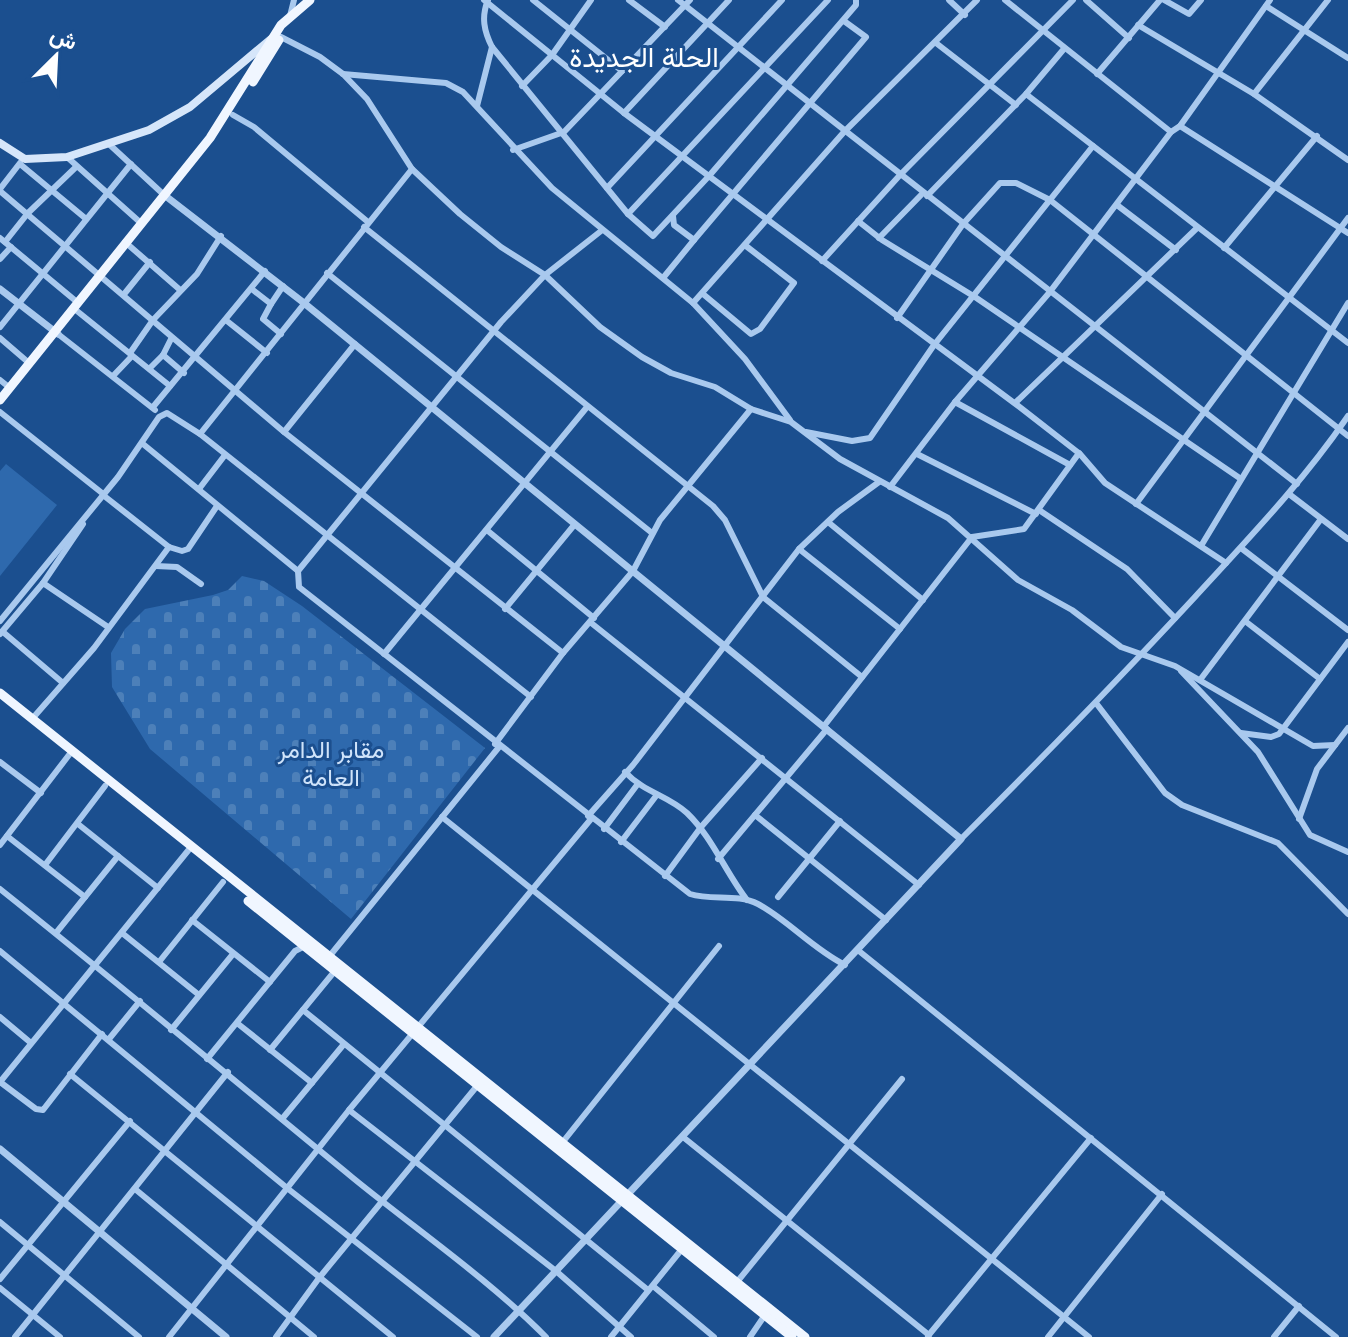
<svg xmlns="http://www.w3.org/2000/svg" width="1348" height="1337" font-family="'Fira Sans',Vazirmatn,sans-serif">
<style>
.cemetery{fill:url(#cemetery-stones)}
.pitch{fill:#2e69ad}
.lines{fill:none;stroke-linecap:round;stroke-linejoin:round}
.minor{stroke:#a9c9ee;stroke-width:6}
.tertiary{stroke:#a9c9ee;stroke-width:7}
.secondary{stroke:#d6e6fa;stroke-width:8}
.primary{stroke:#f0f6ff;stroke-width:9}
.labels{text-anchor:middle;stroke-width:6;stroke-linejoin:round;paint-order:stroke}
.park-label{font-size:24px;fill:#cfe3fa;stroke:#1b4f8f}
.quarter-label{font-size:28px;fill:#fff;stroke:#1b4f8f}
</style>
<defs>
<pattern id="cemetery-stones" width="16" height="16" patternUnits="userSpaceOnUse" patternTransform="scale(2)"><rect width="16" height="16" fill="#2e69ad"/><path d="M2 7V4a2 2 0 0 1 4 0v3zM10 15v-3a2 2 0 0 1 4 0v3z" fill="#4d80b9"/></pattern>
</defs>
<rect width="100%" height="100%" fill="#1b4f8f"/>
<!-- cemetery -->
<path class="cemetery" d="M242 576 264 581 302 606 485 748 351 919 150 749 112 687 111 653 125 629 145 609 213 595 228 590Z"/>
<!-- pitch -->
<path class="pitch" d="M6 464 57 505 0 576V471Z"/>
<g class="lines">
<!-- minor -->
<g class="minor">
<path d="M484 0 624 113 1017 405 1080 454 1105 483 1226 563"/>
<path d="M488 0C481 17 484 31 492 47L628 214 653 236 709 176 856 5V0"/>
<path d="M533 0 622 71"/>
<path d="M629 0 665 27"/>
<path d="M678 0 1297 484"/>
<path d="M949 0 965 15"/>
<path d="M1005 0 1171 132"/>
<path d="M1086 0 1129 38"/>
<path d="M1164 0 1189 14 1201 0"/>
<path d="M1266 6 1348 58"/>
<path d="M290 16 294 0"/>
<path d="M1138 25 1254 94 1348 160"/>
<path d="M281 37 320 57 343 74 367 99 412 169 460 214 501 247 545 275 600 327 642 357 671 373 715 387 751 409 791 422 840 459 948 518 1018 580 1072 610 1121 647 1175 666 1313 746 1335 745"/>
<path d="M936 43 1016 105"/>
<path d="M343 74 446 83 463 92 552 188 693 303 745 359 790 420"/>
<path d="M1097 74 1160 0"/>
<path d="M522 86 552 55 591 0"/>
<path d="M1026 94 1348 343"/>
<path d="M1254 94 1328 0"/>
<path d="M477 106 492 47"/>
<path d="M624 113 729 0"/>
<path d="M233 115 254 127 368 222"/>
<path d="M1180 126 1348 233"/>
<path d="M110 145 163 194"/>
<path d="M513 150 564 132 690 0"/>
<path d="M67 157 142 224"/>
<path d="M20 164 85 218"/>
<path d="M607 188 782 0"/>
<path d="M0 189 20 163"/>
<path d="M0 191 284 432 563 653"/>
<path d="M927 196 1026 94 1063 50"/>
<path d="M1117 205 1176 250"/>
<path d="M628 214 828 0"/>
<path d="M673 216 674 225 694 240 866 37 844 21"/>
<path d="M858 221 882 240 975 297 1241 479"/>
<path d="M364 227 713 506 725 520 763 597 862 677"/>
<path d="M601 231 545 275 501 322 298 571 299 587 690 894C712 901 737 893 758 904 789 921 813 949 845 965"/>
<path d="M0 238 77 302"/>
<path d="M879 238 923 193"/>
<path d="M5 242 28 213 76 167"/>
<path d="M125 242 179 289"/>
<path d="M1224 248 1317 136"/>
<path d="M0 259 11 247"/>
<path d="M822 261 900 175 1073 0"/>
<path d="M327 273 652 533"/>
<path d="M663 278 694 240"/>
<path d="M253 290 271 304 263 319 281 334"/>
<path d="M125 293 150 262"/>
<path d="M703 294 751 334 760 329 794 283 746 246"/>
<path d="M693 303 844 132 977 0"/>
<path d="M271 304 283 286"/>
<path d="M77 311 170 386"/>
<path d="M897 318 963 224 1000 183H1016L1050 200 1348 436"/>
<path d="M227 321 267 353"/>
<path d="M0 327 131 164"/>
<path d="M58 334 155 410"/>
<path d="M0 338 29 363"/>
<path d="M163 355 184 373"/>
<path d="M150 368 163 355 171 339"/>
<path d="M113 376 132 356 130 353 153 320 197 274 221 236"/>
<path d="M0 380 10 388"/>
<path d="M955 402 1070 465"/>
<path d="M1015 403 1197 228"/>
<path d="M153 407 265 271"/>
<path d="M0 412 102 493"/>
<path d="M284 432 355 344"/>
<path d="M806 432 852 441 870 438 934 345 1093 146"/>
<path d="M200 434 412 169"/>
<path d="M143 444 298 571"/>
<path d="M917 454 1036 514"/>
<path d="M890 487 955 402 1049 293 1171 132 1180 126 1270 0"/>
<path d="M199 489 225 455"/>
<path d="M1289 494 1348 539"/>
<path d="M103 495 169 547 182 551 188 549 217 506"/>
<path d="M1136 504 1348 218"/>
<path d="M1039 510 1127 569 1175 618"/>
<path d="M828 522 923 600"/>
<path d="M488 531 594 618"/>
<path d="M1201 546 1348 303"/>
<path d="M1241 548 1348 630"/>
<path d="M799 549 900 629"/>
<path d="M156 566 177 567 201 584"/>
<path d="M43 583 83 524"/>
<path d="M505 609 575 524"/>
<path d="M0 621 118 477 159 417 167 413 200 434 531 697"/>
<path d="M1245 621 1320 679"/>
<path d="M590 622 919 885"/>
<path d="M3 632 63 683"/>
<path d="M0 634 43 583 108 627"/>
<path d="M384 654 587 407"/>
<path d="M1181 671 1258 752 1310 835 1348 852"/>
<path d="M1200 680 1321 519"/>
<path d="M1096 703 1165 793 1182 805 1278 843 1348 914"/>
<path d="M32 719 94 648 169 547"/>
<path d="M824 726 972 537 1024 529 1079 453"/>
<path d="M1241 733 1271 737 1279 734 1348 642"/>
<path d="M495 744 563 653 633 571 660 520 751 409"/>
<path d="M0 762 41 793"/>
<path d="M625 772C645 793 667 795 687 813 712 837 726 873 747 900"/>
<path d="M755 815 886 920"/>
<path d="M588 816 633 765 799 549 838 512 879 482"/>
<path d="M442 817 1089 1337"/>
<path d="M1299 819 1317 769 1348 728"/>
<path d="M78 824 158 888"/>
<path d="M604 829 637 785"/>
<path d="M7 836 85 897"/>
<path d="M961 839C1040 760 1118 680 1194 598 1248 539 1303 482 1348 416"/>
<path d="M621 842 656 796"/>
<path d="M0 845 72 751"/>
<path d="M718 859 827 729"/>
<path d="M45 865 105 786"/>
<path d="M665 876 701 827 762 758"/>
<path d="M0 889C119 984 236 1082 353 1178 418 1231 487 1278 546 1337"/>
<path d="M778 897 840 821"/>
<path d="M192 920 270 982"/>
<path d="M56 933 118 856"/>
<path d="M122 933 199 995"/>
<path d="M0 951 287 1188 477 1337"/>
<path d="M859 951 1336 1337"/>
<path d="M328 958 499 747"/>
<path d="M159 962 223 882"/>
<path d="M303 1010 648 1290"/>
<path d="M0 1017 31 1043"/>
<path d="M237 1023 312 1083"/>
<path d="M171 1030 233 954"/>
<path d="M109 1039 140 1001"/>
<path d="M270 1050 334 972"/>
<path d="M207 1059 295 951 303 947"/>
<path d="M70 1074 393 1337"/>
<path d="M0 1082 191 847"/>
<path d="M0 1082 36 1109 43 1110 102 1034"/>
<path d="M349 1110 556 1271 631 1337"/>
<path d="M282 1119 344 1044"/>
<path d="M683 1137 929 1335"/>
<path d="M562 1143 719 946"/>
<path d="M135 1189 314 1337"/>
<path d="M0 1222 139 1337"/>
<path d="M0 1279 130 1121"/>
<path d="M737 1282 902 1079"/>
<path d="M653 1286 714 1337"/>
<path d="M0 1288 60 1337"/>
<path d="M928 1336 1091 1138"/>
<path d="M15 1337 228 1072"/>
<path d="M169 1337 349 1110 591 819"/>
<path d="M276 1337 319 1278 477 1086"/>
<path d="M611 1337 682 1249"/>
<path d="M750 1337 765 1315"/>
<path d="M1048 1337 1162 1194"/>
<path d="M1274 1337 1299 1306"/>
</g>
<!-- tertiary -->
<g class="tertiary">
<path d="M163 194 304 303 961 839 494 1337"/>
<path d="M0 289 58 334"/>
<path d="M0 1149 226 1337"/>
</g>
<!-- secondary -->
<path class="secondary" d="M0 143 25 159 67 157 149 130 190 107 271 39"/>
<!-- primary -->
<g class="primary">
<path d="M253 82 279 40"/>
<path d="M0 400 210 138 281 25 310 0"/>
<path d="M0 693 805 1337"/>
<path d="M248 901 792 1337"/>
</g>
</g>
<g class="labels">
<!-- park labels -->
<g class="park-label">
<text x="331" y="758">مقابر الدامر<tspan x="331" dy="28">العامة</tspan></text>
</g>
<!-- quarter labels -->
<g class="quarter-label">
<text x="644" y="67">الحلة الجديدة</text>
</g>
</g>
<!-- north arrow -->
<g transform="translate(56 56) rotate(24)" stroke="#1b4f8f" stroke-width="6" paint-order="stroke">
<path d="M0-6L14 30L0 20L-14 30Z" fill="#ffffff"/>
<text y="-12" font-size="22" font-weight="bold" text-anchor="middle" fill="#ffffff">ش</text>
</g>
</svg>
